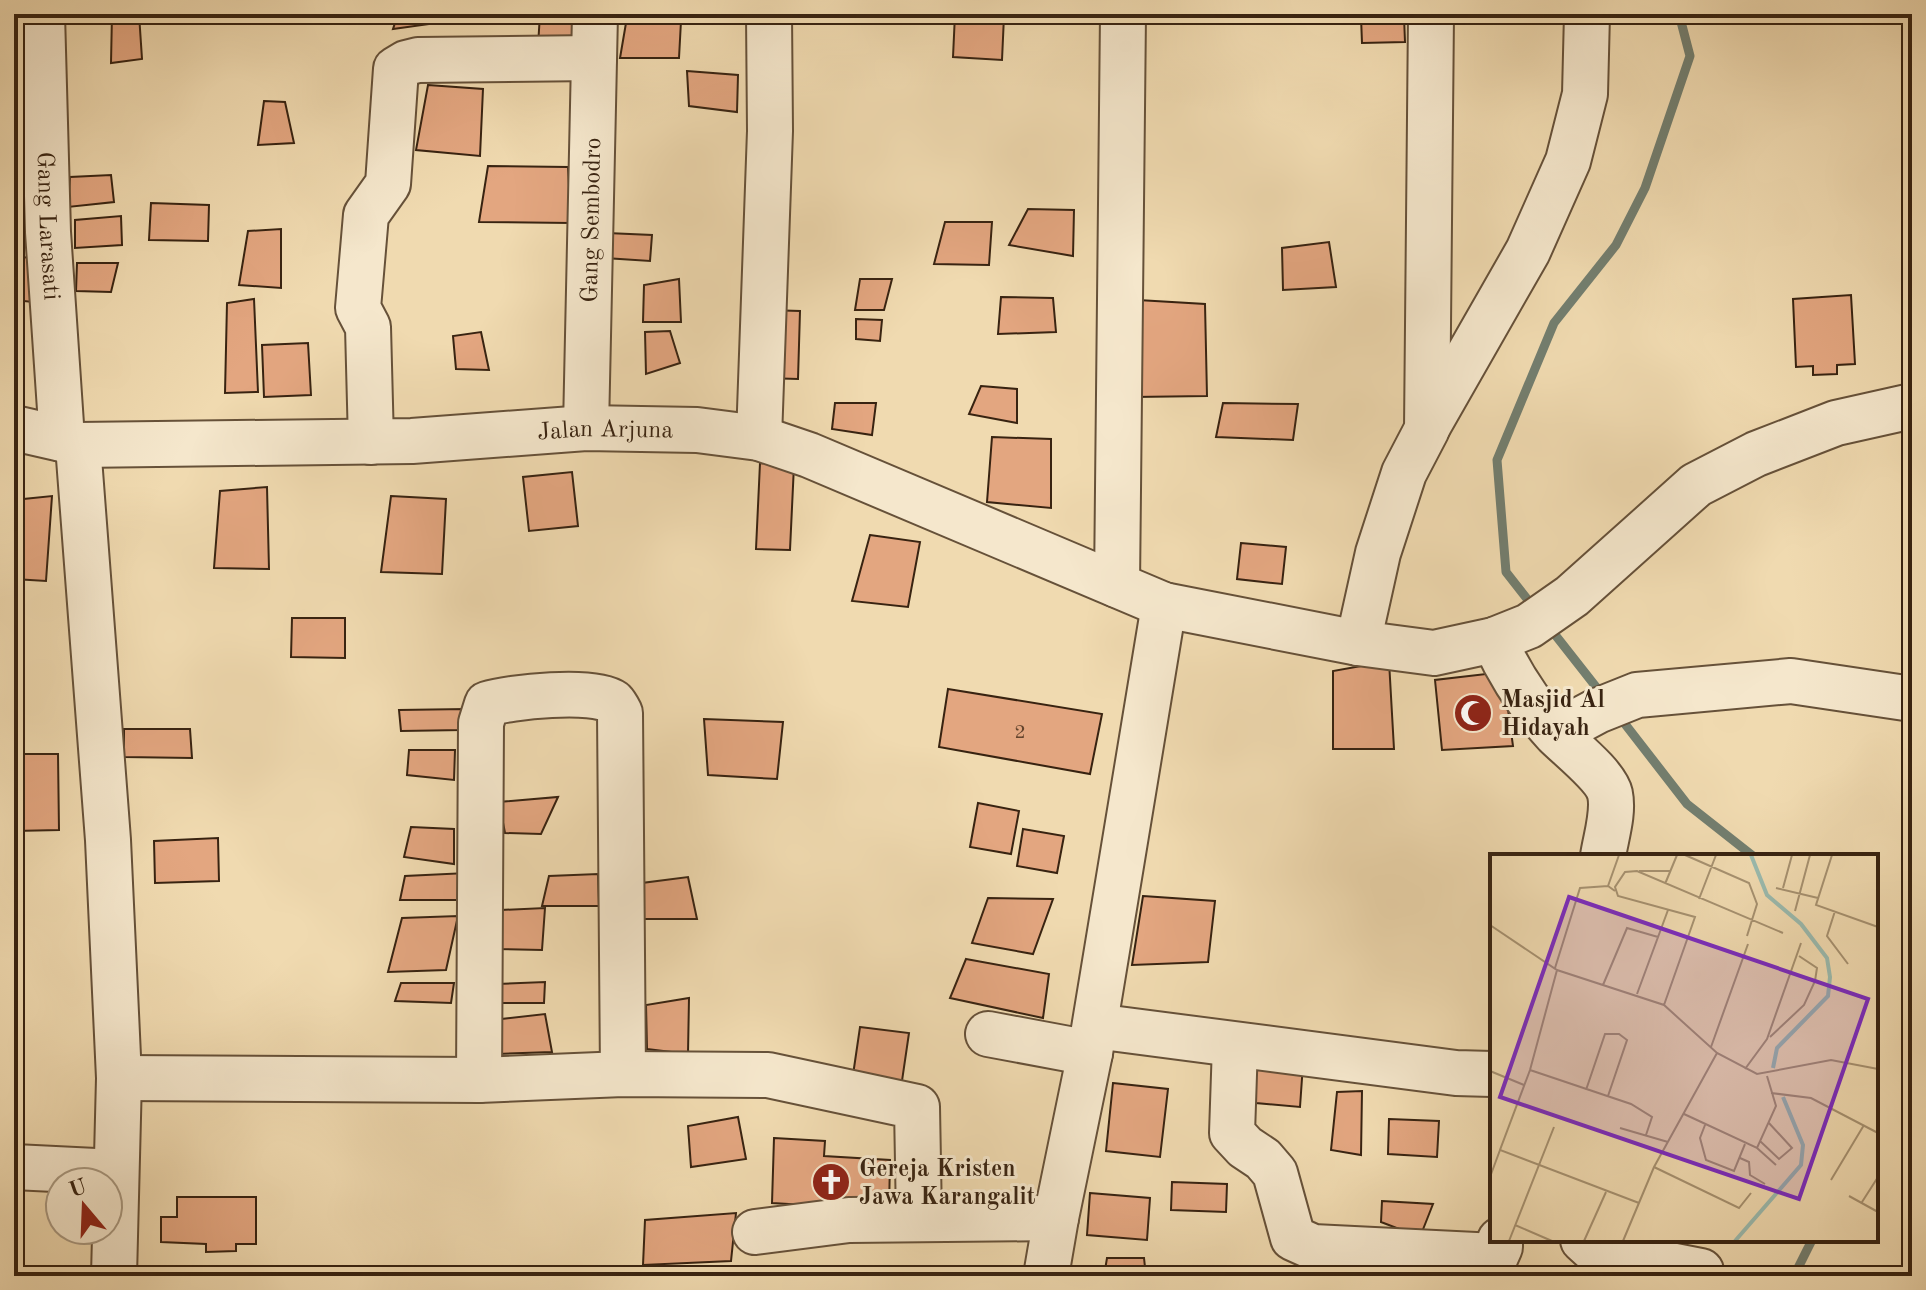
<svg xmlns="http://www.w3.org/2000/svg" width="1926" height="1290" font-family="'Old Standard TT',serif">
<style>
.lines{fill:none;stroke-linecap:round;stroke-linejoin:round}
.stream{stroke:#737e6f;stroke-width:9}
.building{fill:#e3a680;stroke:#382311;stroke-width:2}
.minor-casing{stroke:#665139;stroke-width:48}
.minor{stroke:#f5e7cc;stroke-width:44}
.labels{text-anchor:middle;stroke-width:6;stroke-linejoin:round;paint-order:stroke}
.number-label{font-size:20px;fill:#63442d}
.street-label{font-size:24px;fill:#382311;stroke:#f5e7cc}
.poi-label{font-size:24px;font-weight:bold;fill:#382311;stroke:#f5e7cc;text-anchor:start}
.inset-river{fill:none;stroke:#9abaae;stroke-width:4}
.inset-road{fill:none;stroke:#a69170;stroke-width:2}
.view{fill:#7b2cbf;fill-opacity:0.15;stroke:#7b2cbf;stroke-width:4}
.inset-edge{fill:none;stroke:#382311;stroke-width:4}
</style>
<rect width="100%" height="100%" fill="#f0dab0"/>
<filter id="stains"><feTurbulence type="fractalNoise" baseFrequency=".0025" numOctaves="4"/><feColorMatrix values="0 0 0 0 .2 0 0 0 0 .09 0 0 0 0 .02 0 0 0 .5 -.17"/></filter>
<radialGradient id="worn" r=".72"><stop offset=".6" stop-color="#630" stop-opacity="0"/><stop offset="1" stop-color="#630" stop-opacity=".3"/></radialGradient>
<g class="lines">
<!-- stream -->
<g class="stream">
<path d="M1535 609 1506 572 1497 460 1554 323 1616 245 1645 188 1690 56 1679 14"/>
<path d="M1549 627 1604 697"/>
<path d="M1618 715 1687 804 1753 856"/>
<path d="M1794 1276 1812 1240"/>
</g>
</g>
<!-- building -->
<g class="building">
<path d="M112 14H139L142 59 111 63Z"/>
<path d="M398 14H443L444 22 393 29Z"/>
<path d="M540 14H576L575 41 538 46Z"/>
<path d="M955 14 1004 16 1002 60 953 57Z"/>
<path d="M1404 16 1405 42 1362 43 1361 17Z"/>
<path d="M681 21 679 58H620L626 23Z"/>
<path d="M687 71 738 75 737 112 689 106Z"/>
<path d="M428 85 483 89 480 156 416 150Z"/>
<path d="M264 101 285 102 294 143 258 145Z"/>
<path d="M488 166 568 167 571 223 479 222Z"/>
<path d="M111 175 114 202 68 207 70 177Z"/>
<path d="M151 203 209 205 208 241 149 240Z"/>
<path d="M1028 209 1074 210 1073 256 1009 245Z"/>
<path d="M121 216 122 245 75 248V220Z"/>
<path d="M945 222H992L989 265 934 264Z"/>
<path d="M281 229V288L239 285 248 231Z"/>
<path d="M607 233 652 235 650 261 605 258Z"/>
<path d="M1329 242 1336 287 1283 290 1282 248Z"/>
<path d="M33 257V302L14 300V258Z"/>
<path d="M77 263H118L111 292 76 291Z"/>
<path d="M679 279 681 322H643L644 285Z"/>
<path d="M860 279H892L884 310H855Z"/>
<path d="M1851 295 1855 364 1837 365V374L1813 375V366L1796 367 1793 299Z"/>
<path d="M1001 297 1053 298 1056 332 998 334Z"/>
<path d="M254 299 258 392 225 393 227 303Z"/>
<path d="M1138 300 1205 304 1207 396 1133 397Z"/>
<path d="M767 310 800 311 798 379 765 378Z"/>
<path d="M856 319 882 320 880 341 856 339Z"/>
<path d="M670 331 680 363 646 374 645 332Z"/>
<path d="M481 332 489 370 456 369 453 336Z"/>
<path d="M308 343 311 395 264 397 262 345Z"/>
<path d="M981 386 1017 389V423L969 414Z"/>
<path d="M835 403H876L872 435 832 429Z"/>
<path d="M1223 403 1298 404 1293 440 1216 437Z"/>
<path d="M992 437 1051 439V508L987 502Z"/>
<path d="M760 463 794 465 790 550 756 549Z"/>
<path d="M572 472 578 526 529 531 523 477Z"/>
<path d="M267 487 269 569 214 568 220 491Z"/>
<path d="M52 496 46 581 14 579V500Z"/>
<path d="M391 496 446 499 442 574 381 572Z"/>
<path d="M870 535 920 542 908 607 852 601Z"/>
<path d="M1241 543 1286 547 1282 584 1237 579Z"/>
<path d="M292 618H345V658L291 657Z"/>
<path d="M1389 661 1394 749H1333V671Z"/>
<path d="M1503 672 1513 746 1442 750 1435 680Z"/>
<path d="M948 689 1102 714 1090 774 939 747Z"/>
<path d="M466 709 462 730 401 731 399 710Z"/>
<path d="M704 719 783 722 777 779 708 775Z"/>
<path d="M124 729H190L192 758 124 757Z"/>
<path d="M409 750H455L454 780 407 775Z"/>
<path d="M14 754H58L59 830 14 831Z"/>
<path d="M558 797 541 834 505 833 499 802Z"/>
<path d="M978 803 1019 811 1011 854 970 847Z"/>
<path d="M411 827 454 829V864L404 857Z"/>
<path d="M1023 829 1064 836 1057 873 1017 866Z"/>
<path d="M218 838 219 881 155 883 154 841Z"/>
<path d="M467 873 462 900H400L405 876Z"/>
<path d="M598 874 599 906H542L549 876Z"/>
<path d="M688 877 697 919H634L642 883Z"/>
<path d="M1143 896 1215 901 1208 962 1132 965Z"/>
<path d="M988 898 1053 899 1033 954 972 943Z"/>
<path d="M545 908 542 950 494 949 501 910Z"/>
<path d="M458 916 446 970 388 972 402 918Z"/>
<path d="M966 959 1049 974 1043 1018 950 998Z"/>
<path d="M545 982 544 1003H490L497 984Z"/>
<path d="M401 983H454L451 1003 395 1001Z"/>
<path d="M689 998 688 1054 647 1049 646 1005Z"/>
<path d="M545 1014 552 1052 497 1054 493 1020Z"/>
<path d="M860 1027 909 1033 902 1081 853 1075Z"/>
<path d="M1303 1064 1300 1107 1256 1103V1096L1244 1094 1248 1067Z"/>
<path d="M1113 1083 1168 1089 1160 1157 1106 1151Z"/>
<path d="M1362 1091 1361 1155 1331 1150 1337 1092Z"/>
<path d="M738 1117 746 1159 691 1167 688 1126Z"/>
<path d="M1389 1119 1439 1121 1437 1157 1388 1154Z"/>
<path d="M774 1138 825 1141 824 1156 890 1160 889 1210 772 1203Z"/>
<path d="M1172 1182 1227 1184 1226 1212 1171 1210Z"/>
<path d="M1090 1193 1150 1198 1147 1240 1087 1235Z"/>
<path d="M177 1197H256V1244H236V1251L206 1252V1244L161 1242V1217H177Z"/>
<path d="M1382 1201 1433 1204 1420 1237 1381 1222Z"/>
<path d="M736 1213 731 1261 643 1265 645 1220Z"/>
<path d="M1107 1258H1144L1146 1276H1104Z"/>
<path d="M760 1269 805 1274V1276H759Z"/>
</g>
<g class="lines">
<!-- minor casing -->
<g class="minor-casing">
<g id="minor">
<path id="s1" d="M42 14 48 232 62 439"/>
<path d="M1428 426 1528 251 1568 161 1585 94 1587 14"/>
<path id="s2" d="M14 428 62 439 78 445 412 441 586 428 697 430 759 438 809 455 1164 605 1358 643 1434 653 1494 640 1529 626 1572 596 1696 485 1756 454 1836 423 1912 406"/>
<path id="s3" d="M586 428 595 14"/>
<path d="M759 438 770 131 769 14"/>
<path d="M371 442 368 327 358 308 366 215 388 184 396 69 406 63 418 60 594 58"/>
<path d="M78 445 108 840 119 1078 114 1276"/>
<path d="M1117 585 1123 14"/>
<path d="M1494 640C1509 673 1531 707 1556 734 1570 748 1606 776 1610 794 1614 813 1606 837 1603 856"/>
<path d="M1358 643 1378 553 1404 473 1427 429 1431 14"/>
<path d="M1556 733 1597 711 1637 695 1791 681 1912 699"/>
<path d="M1095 1026 1456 1073 1492 1074"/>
<path d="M988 1034 1090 1053"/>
<path d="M1235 1045 1232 1133 1245 1147 1263 1159 1275 1173 1293 1238 1313 1247 1496 1256 1500 1247V1240"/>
<path d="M119 1078 479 1080 623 1074 768 1075 917 1107 919 1219"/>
<path d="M479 1080 481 723 487 704C509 697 594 688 613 702 615 704 619 711 620 713L623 1074"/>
<path d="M14 1167 116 1172"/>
<path d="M755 1232 849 1220 1056 1218"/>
<path d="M1583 1240 1594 1250 1701 1271"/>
<path d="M1046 1276 1056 1218 1090 1053 1164 605"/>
</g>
</g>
<!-- minor -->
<use href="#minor" class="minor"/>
</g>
<!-- icons -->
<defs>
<g id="mosque-disc" transform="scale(2)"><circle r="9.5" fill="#8f2418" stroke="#f5e7cc"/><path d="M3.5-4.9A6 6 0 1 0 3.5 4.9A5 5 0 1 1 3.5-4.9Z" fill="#fff"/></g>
<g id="church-disc" transform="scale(2)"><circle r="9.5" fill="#8f2418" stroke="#f5e7cc"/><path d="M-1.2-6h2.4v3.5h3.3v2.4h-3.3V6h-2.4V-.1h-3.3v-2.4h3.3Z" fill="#fff"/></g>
</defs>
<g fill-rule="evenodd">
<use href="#mosque-disc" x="1473" y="713"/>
<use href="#church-disc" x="831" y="1182"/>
</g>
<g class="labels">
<!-- number labels -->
<g class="number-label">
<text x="1020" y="738">2</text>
</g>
<!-- street labels -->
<g class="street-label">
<text dy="8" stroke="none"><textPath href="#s3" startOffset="208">Gang Sembodro</textPath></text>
<text dy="8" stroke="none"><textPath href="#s1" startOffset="212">Gang Larasati</textPath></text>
<text dy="8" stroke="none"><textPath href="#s2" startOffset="594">Jalan Arjuna</textPath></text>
</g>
<!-- poi labels -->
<g class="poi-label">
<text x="1501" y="707">Masjid Al<tspan x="1501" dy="28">Hidayah</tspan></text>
<text x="859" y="1176">Gereja Kristen<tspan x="859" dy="28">Jawa Karangalit</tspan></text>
</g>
</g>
<!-- overview -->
<g transform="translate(1490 854)">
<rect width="388" height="388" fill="#f0dab0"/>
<path class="inset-river" d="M261 1 277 41 311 70 337 104 340 123 338 142 287 194 283 214M245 387 311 311 313 291 293 243"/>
<path class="inset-road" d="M195 1 259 29 267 50 257 82M342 1 326 51 388 73M149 17H181M175 30 187 1M118 32 129 1M286 34 328 44M293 34 302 1M209 45 226 1M305 57 320 1M345 57 337 82 358 110M0 71 67 116 174 151 227 199 267 220 341 206 388 215M65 114 90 34 118 32 125 37M67 116 40 216 10 296 149 349M113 131 137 74 168 83M147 140 178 56M174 151 205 63 128 42 125 33 135 18 147 17 293 79M280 183 314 151 325 127 327 114 309 102M221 193 258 90M255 215 277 185 311 89M40 216 141 250 162 263 156 281M0 217 34 231M96 236 115 180H129L137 186 118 242M281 239 321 244 388 279M194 260 267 294 286 252 277 222M215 271 210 284 216 306 244 317 255 290M130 274 178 288M270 287 289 305 302 294 278 268M267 294 286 311M250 304 259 308 260 321 275 330M164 313 249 354 261 339M0 323 10 296M341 326 374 271M359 342 388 358M372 348 388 323M25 371 62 387M19 387 64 273M94 387 116 338M133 387 164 313 227 199"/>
<path class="view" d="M79 43 378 145 309 345 10 243Z"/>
<rect width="388" height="388" class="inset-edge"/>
</g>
<!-- margin -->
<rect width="1926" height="1290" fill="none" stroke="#f0dab0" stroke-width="48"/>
<rect x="16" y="16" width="1894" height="1258" fill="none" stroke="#382311" stroke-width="4"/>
<rect x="24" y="24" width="1878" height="1242" fill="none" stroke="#382311" stroke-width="2"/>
<!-- north arrow -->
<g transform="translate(84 1206) rotate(341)"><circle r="38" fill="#f5e7cc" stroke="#a99981" stroke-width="2"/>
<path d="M0-6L14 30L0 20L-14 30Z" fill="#8f2418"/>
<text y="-12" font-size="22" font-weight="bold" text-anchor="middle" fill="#382311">U</text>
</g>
<rect width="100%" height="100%" filter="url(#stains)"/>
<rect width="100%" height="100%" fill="url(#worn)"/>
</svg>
